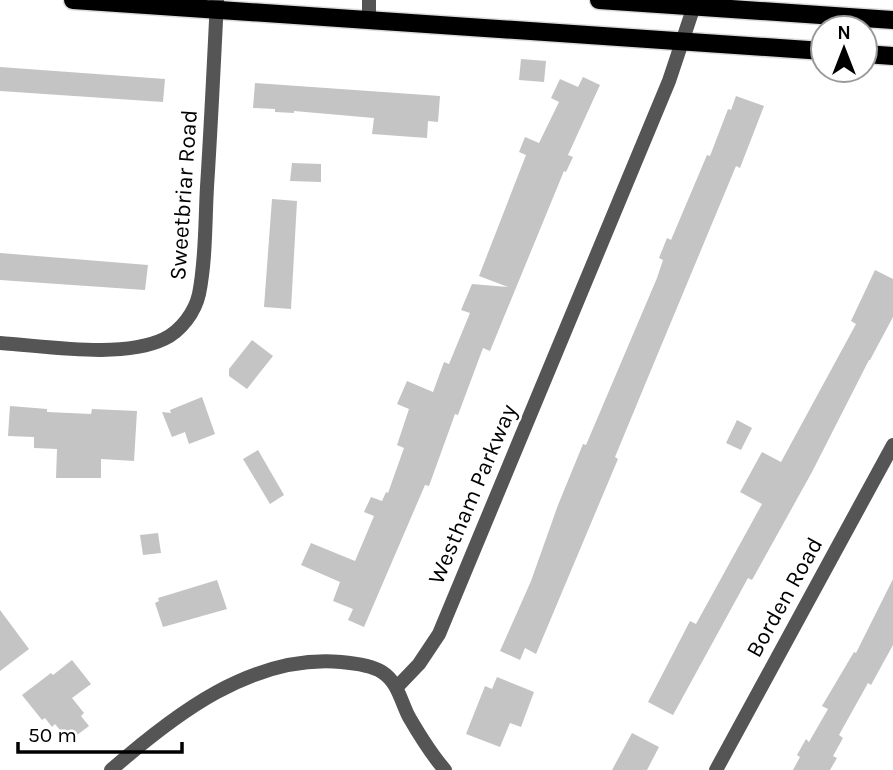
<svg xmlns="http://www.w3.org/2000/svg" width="893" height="770" font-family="Karla,sans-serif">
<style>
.building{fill:#c4c4c4}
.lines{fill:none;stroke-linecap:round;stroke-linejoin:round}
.primary-casing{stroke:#dbdbdb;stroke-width:21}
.street{stroke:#555;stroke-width:14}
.primary{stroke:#000;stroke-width:18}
.labels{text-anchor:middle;stroke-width:5;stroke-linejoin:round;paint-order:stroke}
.street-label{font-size:23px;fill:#000;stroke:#fff}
</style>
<rect width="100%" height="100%" fill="#fff"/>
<!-- building -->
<g class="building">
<path d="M521 59 546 61 544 82 519 80Z"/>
<path d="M0 67 165 79 163 102 0 91Z"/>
<path d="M583 77 600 85 568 155 573 157 566 172 564 171 490 351 483 348 458 415 455 414 429 486 425 485 364 627 348 620 353 609 333 601 340 582 301 565 311 543 355 561 374 516 364 512 371 497 382 501 386 492 388 493 404 448 397 445 409 409 397 404 407 381 433 392 444 362 449 364 470 313 461 310 472 284 508 287 479 276 526 155 519 152 525 137 539 143 559 102 551 98 560 79 578 87Z"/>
<path d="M255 83 440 96 438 122 428 121 427 138 372 134 374 118 294 111V113L275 112V109L253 108Z"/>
<path d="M736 96 764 106 740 168 736 166 644 387 615 457 618 459 536 654 525 648 520 660 500 651 531 581 558 505 583 444 586 445 657 278 663 260 659 258 667 238 671 240 707 155 710 156 728 109 731 110Z"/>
<path d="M292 163 321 164V182L290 181Z"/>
<path d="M272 199 297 201 291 309 264 307Z"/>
<path d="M0 253 148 265 145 290 0 280Z"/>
<path d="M875 270 893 279V317L870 360H869L812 472 752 580 748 578 673 715 667 712 648 702 690 621 696 624 762 504 740 492 762 452 781 462 856 324 851 321Z"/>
<path d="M252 340 273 356 247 389 229 376V369Z"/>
<path d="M202 397 215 434 189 444 185 432 172 437 162 412 171 413 170 410Z"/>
<path d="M10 406 47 409V412L91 414 92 409 137 411 134 461 101 459V478H56L57 449 34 448V437L8 436Z"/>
<path d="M737 420 752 428 741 450 726 443Z"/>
<path d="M258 450 284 495 270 504 243 459Z"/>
<path d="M158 533 161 553 143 555 140 535Z"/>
<path d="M893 579V645L871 685 868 683 839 735 843 738 833 756 837 758 830 770H793L800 757 797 755 806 739 809 742 828 709 822 706 854 652 856 653Z"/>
<path d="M217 580 227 609 163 627 155 603 159 601 158 598Z"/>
<path d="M0 610 29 649 0 671Z"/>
<path d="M72 660 91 684 72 698 84 713 81 716 89 726 69 741 55 724 52 727 45 718 42 720 22 695 51 673 53 675Z"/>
<path d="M497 677 534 692 521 727 510 723 500 747 466 734 485 686 492 689Z"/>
<path d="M632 733 659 747 647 770H612Z"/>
</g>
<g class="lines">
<!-- primary casing -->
<g class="primary-casing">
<g id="primary">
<path d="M73 0 823 51"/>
<path d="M599 0 893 20"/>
<path d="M865 54 893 56"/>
</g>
</g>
<!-- street -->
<g class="street">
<path d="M369 0V21"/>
<path d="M0 343C47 346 122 359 164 339 181 331 195 312 199 294 206 259 205 222 207 187 211 125 214 62 217 0"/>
<path d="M397 687 419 664 439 634 669 81 696 0"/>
<path d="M111 770C174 715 252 654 341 662 353 663 371 665 382 672 398 682 401 702 409 717 420 736 431 754 445 770"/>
<path d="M716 770 893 445"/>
</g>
<!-- primary -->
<use href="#primary" class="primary"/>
</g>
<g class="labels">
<!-- street labels -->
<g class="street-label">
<text transform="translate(183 195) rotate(-86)" y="8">Sweetbriar Road</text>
<text transform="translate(472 494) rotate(-67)" y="8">Westham Parkway</text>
<text transform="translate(784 597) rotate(-61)" y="8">Borden Road</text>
</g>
</g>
<!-- north arrow -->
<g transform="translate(844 49)"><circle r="33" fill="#ffffff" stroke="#999999" stroke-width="2"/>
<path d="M0-5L12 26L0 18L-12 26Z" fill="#000000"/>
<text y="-10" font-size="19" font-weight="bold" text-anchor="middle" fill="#000000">N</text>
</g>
<!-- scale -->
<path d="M18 742v10h164v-10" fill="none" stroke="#000000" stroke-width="3.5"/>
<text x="28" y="742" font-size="21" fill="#000000" stroke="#ffffff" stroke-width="5" paint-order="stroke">50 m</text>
</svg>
